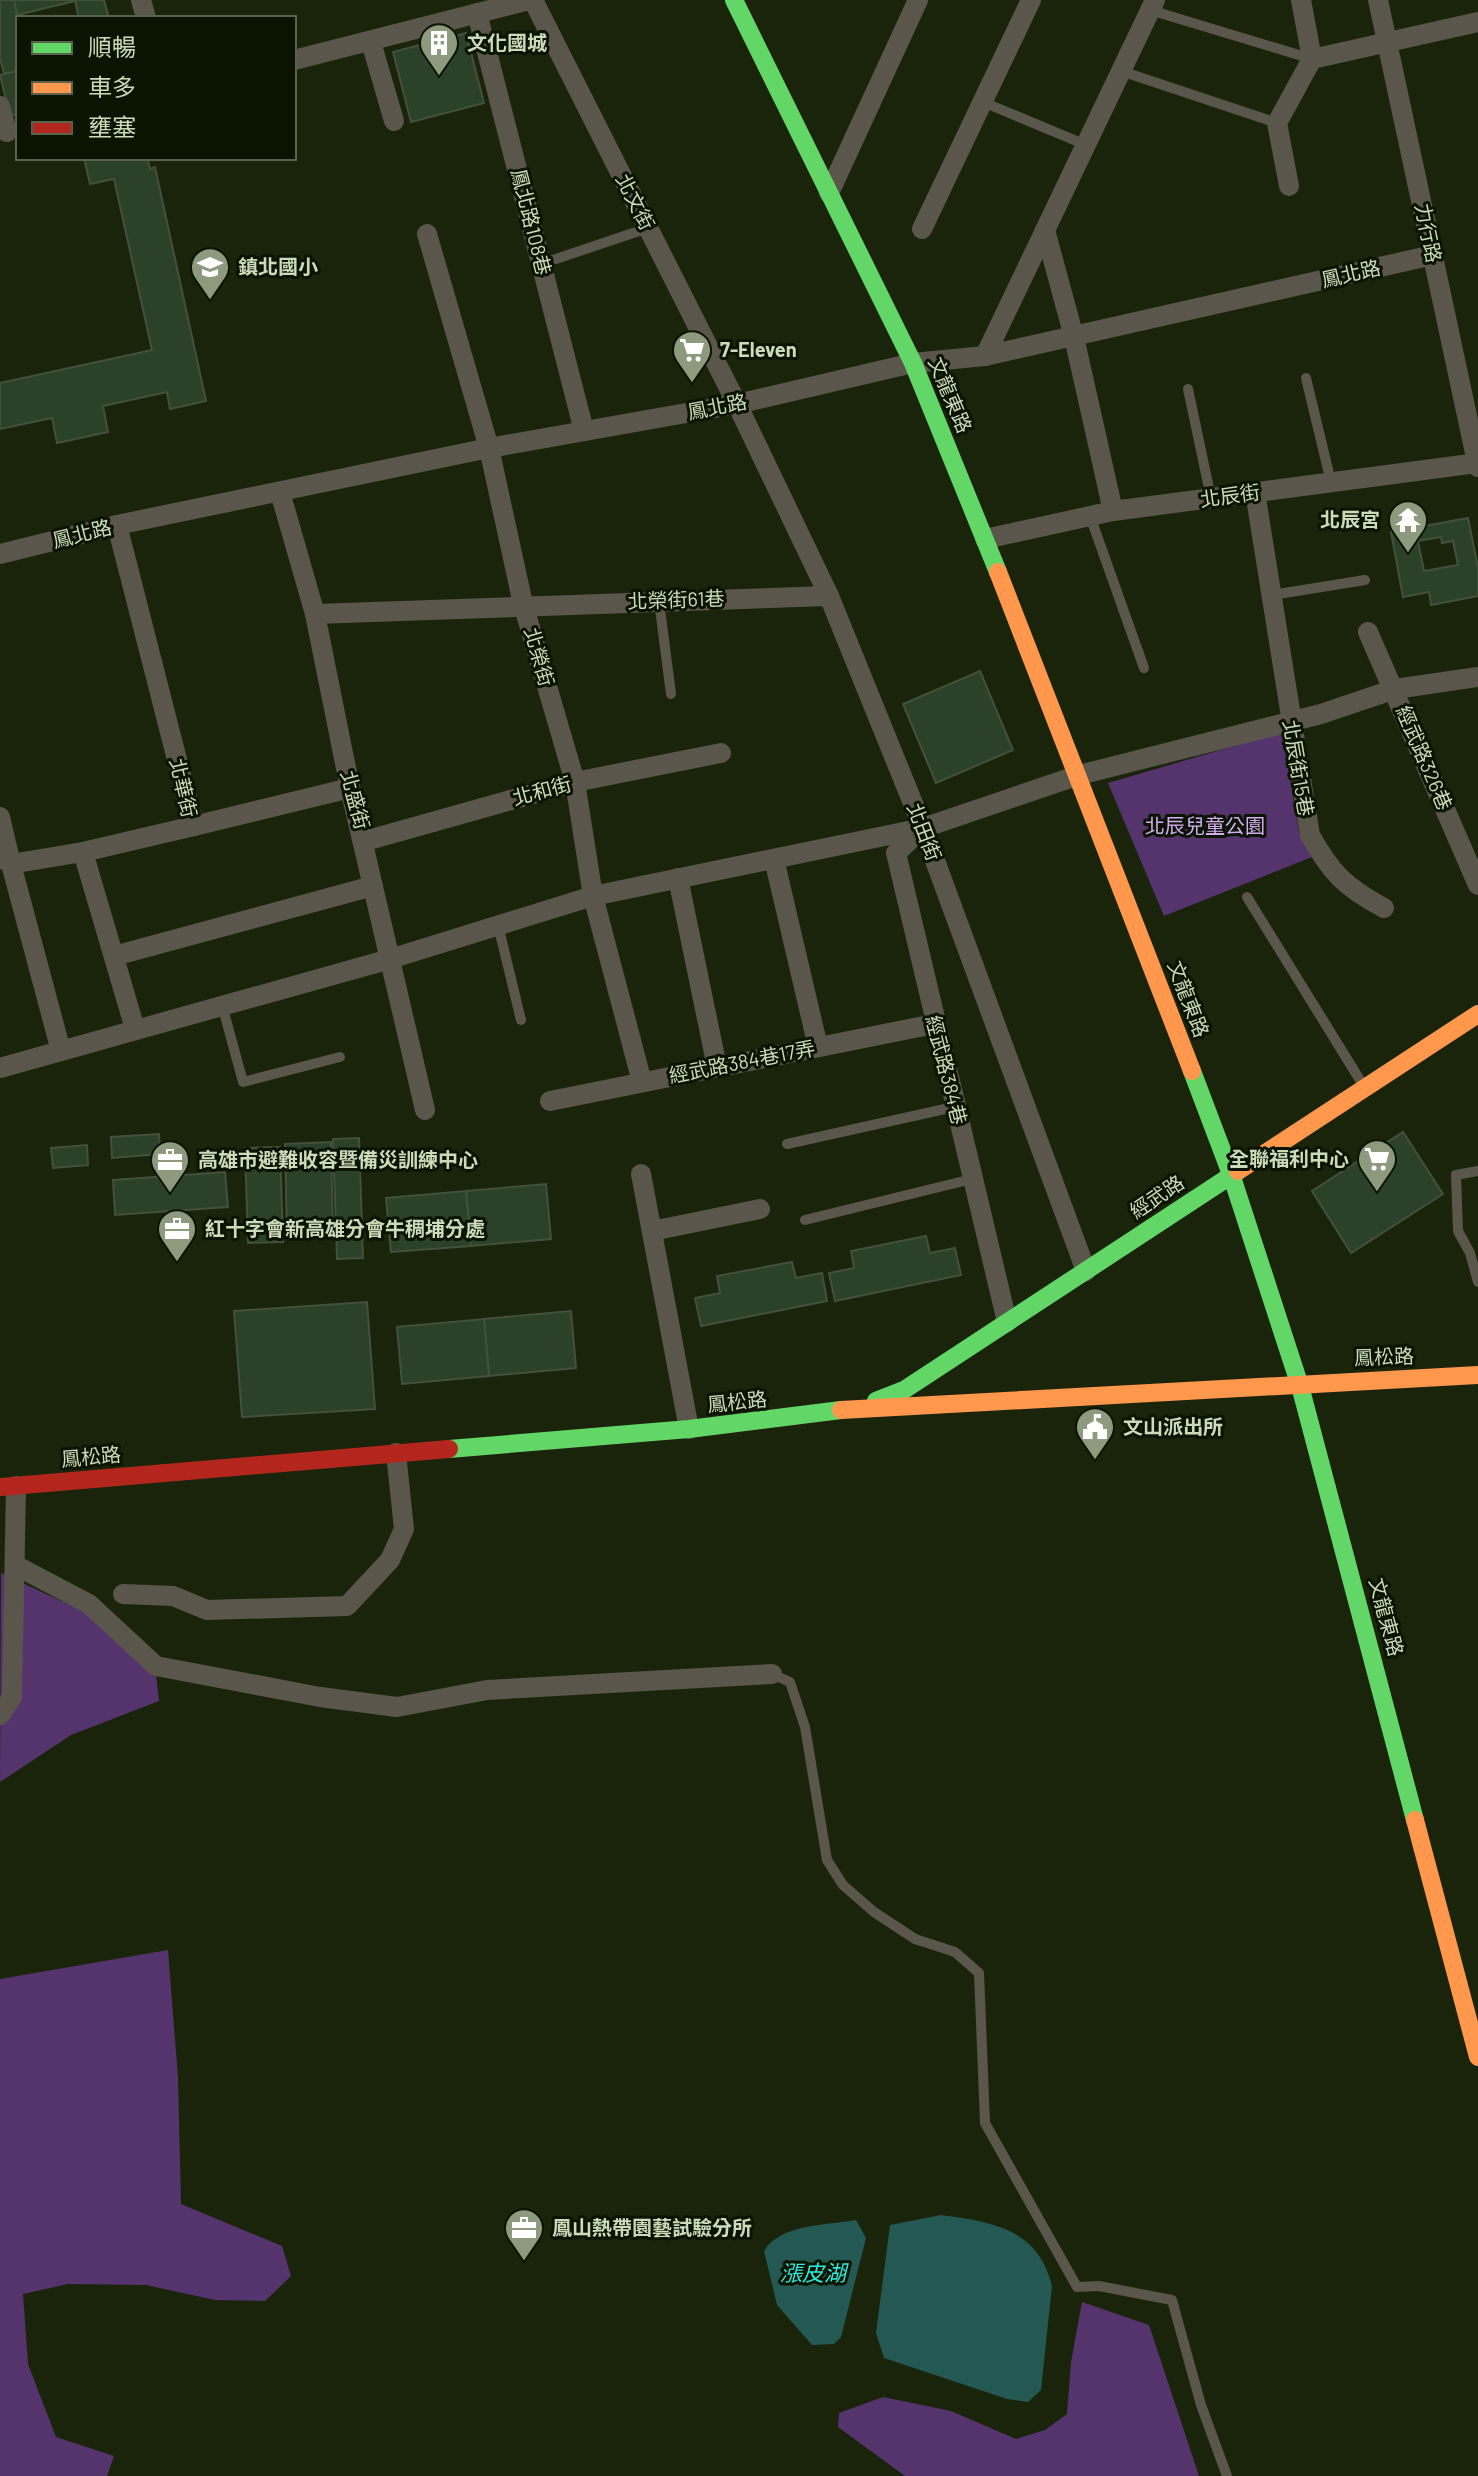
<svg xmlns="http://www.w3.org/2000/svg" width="1478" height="2476" font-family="Barlow,'Noto Sans TC',sans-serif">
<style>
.green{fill:#55346d}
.water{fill:#245852}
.building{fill:#2c412a;stroke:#42503c;stroke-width:2;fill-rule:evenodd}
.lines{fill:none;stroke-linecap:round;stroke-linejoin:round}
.lane{stroke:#5a564c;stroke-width:10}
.street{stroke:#5a564c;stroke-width:20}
.fast{stroke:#63d668;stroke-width:18}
.slow{stroke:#ff974d;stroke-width:18}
.jam{stroke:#b3261e;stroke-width:18}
.labels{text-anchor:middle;stroke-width:6;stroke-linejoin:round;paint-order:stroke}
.poi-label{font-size:20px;font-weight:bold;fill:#cbdabb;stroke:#0a1400;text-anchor:start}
.street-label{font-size:20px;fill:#cbdabb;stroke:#0a1400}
.park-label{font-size:20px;fill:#d2abf3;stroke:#0a1400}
.water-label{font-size:22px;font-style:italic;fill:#2bece1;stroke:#0a1400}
</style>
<rect width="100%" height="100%" fill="#1a240a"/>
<!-- green -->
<g class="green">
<path d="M1282 732 1299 832 1312 857 1164 916 1108 783Z"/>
<path d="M1 1573 98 1618 156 1674 159 1701 71 1735 0 1782Z"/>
<path d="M168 1950 178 2078 181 2204 282 2246 291 2276 265 2301 215 2300 146 2285 68 2284 23 2294 28 2364 56 2437 114 2456 107 2476H0V1979Z"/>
<path d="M1082 2302 1149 2325 1199 2476H905L838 2427 839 2413 883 2397 951 2411 1016 2439 1045 2430 1067 2414 1071 2362Z"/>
</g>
<!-- water -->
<g class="water">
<path d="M941 2215C992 2222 1038 2228 1052 2286L1041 2390 1028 2402 1007 2399 884 2358 876 2333 890 2225Z"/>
<path d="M856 2220 866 2238 841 2337 834 2344 812 2345 777 2305 764 2251C780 2224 827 2225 856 2220Z"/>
</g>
<!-- building -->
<g class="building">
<path d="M0 0H14L18 18V71L4 74 0 58Z"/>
<path d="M14 0H104L109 18H79L75 1 17 15Z"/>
<path d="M466 33 484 103 411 122 393 52Z"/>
<path d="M18 71V114L10 116 0 75Z"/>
<path d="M84 158H147L150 169 155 167 206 401 170 409 167 392 103 406 108 432 57 443 52 418 0 429V383L152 350 114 179 90 184Z"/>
<path d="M1468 518 1478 568V596L1431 605 1429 592 1403 597 1391 532ZM1441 537 1442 543 1453 541 1458 565 1424 571 1418 541Z"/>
<path d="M980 671 1013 750 936 783 903 704Z"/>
<path d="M1403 1132 1443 1194 1351 1253 1312 1191Z"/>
<path d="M159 1134 160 1154 112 1158 111 1137Z"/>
<path d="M359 1138 363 1258 337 1259 333 1139Z"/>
<path d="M331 1142 333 1235H287L285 1144Z"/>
<path d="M87 1145 88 1165 53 1168 51 1148Z"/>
<path d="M280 1147 283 1242 248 1243 245 1148Z"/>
<path d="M225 1172 228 1207 115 1215 113 1180Z"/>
<path d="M546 1184 551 1239 471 1246 466 1191Z"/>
<path d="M466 1191 471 1246 391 1252 386 1198Z"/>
<path d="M926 1236 930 1253 955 1248 961 1275 835 1301 829 1273 854 1268 851 1251Z"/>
<path d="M792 1262 796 1278 822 1273 827 1301 701 1326 695 1298 720 1293 717 1276Z"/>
<path d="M367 1302 375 1409 242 1417 234 1311Z"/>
<path d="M571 1311 576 1368 489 1376 484 1319Z"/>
<path d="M484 1319 489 1376 402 1384 397 1327Z"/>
</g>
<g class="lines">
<!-- lane -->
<g class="lane">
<path d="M1150 10 1312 59"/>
<path d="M1121 71 1277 123"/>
<path d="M983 102 1086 145"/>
<path d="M541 264 648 228"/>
<path d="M1306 378 1331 482"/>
<path d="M1188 389 1211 498"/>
<path d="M1090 516 1144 668"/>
<path d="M1272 595 1365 580"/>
<path d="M659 601 671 694"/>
<path d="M1247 897 1363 1085"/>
<path d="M498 925 521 1020"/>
<path d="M222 1005 243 1082 340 1057"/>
<path d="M787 1144 954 1107"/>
<path d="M1478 1171 1456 1175 1458 1231 1470 1253 1478 1282"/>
<path d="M805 1220 972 1179"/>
<path d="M772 1674 790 1682 805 1727 827 1860 843 1885 874 1912 915 1939 955 1952 979 1973 985 2123 1077 2287 1099 2286 1172 2300 1201 2405 1227 2476"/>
</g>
<!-- street -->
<g class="street">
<path d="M141 0 146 18"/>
<path d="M533 0 737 404 829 596 923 828 1086 1271"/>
<path d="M1301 0 1312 59"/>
<path d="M1378 0 1478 467"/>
<path d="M477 13 584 431"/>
<path d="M371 42 394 121"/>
<path d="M294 60 529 0"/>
<path d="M0 106 7 132"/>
<path d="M1289 186 1277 123 1312 59 1478 22"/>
<path d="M829 193 918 0"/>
<path d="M922 229 1031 0"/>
<path d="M1045 230 1074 337 1113 511"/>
<path d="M427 234 489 448 523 604 575 782 593 896 642 1082"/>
<path d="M985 356 1155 0"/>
<path d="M280 492 315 614 350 788 425 1110"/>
<path d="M1255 492 1310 835C1331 873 1345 887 1384 908"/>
<path d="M985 539 1113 511 1478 463"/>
<path d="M0 554 117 525 489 448 737 404 913 363 985 356 1433 255"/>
<path d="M315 614 829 596"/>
<path d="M1368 632 1478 885"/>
<path d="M0 817 11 864 83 852 194 826 117 525"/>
<path d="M194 826 350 788"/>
<path d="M923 828 896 853 1007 1322"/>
<path d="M365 841 575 782 721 753"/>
<path d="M83 852 135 1029"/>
<path d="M0 857 11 864 61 1051"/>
<path d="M774 859 818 1047"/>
<path d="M678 878 717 1067"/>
<path d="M114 956 373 886"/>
<path d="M0 1068 390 959 593 896 923 828 1079 775 1321 714 1395 689 1478 677"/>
<path d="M550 1101 934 1024"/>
<path d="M641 1174 689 1429"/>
<path d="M652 1231 760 1209"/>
<path d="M17 1566 89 1604 156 1666 320 1697 397 1707 487 1690 772 1674"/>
<path d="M123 1594 173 1596 207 1610 347 1606 390 1560 404 1529 396 1453"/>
<path d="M0 1715 12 1697 16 1486"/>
</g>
<!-- fast -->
<g class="fast">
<path d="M734 0 913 363 998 572"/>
<path d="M1192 1071 1231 1174 1300 1386 1415 1820"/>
<path d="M876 1401 904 1390 1238 1171"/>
<path d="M449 1449 689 1429 841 1410"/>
</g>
<!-- slow -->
<g class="slow">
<path d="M998 572 1192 1071"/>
<path d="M1238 1171 1478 1014"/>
<path d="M841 1410 1478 1375"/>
<path d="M1415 1820 1478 2057"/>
</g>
<!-- jam -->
<path class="jam" d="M0 1487 449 1449"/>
</g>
<!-- icons -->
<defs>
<g id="building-pin" transform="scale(2)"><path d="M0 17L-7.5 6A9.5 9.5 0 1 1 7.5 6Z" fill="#8d9a7d" stroke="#0a1400"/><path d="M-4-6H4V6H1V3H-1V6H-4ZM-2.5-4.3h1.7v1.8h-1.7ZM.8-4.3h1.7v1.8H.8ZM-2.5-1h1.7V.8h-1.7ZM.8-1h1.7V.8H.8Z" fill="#fff"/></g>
<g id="school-pin" transform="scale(2)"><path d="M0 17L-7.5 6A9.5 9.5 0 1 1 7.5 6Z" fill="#8d9a7d" stroke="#0a1400"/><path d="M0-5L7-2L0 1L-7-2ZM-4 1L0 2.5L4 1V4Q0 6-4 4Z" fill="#fff"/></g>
<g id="supermarket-pin" transform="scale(2)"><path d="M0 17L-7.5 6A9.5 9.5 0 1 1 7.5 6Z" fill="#8d9a7d" stroke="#0a1400"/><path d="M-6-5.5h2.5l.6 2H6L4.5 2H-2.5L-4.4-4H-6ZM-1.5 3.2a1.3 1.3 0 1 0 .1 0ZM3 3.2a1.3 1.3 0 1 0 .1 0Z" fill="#fff"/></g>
<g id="temple-pin" transform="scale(2)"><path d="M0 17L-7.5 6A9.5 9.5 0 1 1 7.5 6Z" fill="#8d9a7d" stroke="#0a1400"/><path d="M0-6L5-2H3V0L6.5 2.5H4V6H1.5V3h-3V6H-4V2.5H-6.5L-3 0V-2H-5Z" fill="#fff"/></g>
<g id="office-pin" transform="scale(2)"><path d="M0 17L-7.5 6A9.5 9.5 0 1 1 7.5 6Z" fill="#8d9a7d" stroke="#0a1400"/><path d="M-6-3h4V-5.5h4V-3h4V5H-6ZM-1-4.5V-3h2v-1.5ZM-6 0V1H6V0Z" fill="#fff"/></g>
<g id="civic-pin" transform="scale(2)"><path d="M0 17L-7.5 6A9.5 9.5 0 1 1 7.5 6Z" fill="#8d9a7d" stroke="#0a1400"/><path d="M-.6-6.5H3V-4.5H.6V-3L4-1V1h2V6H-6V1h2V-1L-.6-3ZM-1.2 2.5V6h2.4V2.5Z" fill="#fff"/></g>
</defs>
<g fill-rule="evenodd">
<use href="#building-pin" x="439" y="43"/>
<use href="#school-pin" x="210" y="267"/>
<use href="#supermarket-pin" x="692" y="350"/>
<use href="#temple-pin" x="1408" y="520"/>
<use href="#supermarket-pin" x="1377" y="1159"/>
<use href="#office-pin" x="170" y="1160"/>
<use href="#office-pin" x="177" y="1229"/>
<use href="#civic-pin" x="1095" y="1427"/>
<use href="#office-pin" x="524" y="2228"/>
</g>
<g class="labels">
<!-- poi labels -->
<g class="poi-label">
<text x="467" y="50">文化國城</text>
<text x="238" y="274">鎮北國小</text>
<text x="720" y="357">7-Eleven</text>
<text x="1380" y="527" text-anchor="end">北辰宮</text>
<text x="1349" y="1166" text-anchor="end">全聯福利中心</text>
<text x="198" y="1167">高雄市避難收容暨備災訓練中心</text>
<text x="205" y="1236">紅十字會新高雄分會牛稠埔分處</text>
<text x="1123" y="1434">文山派出所</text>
<text x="552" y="2235">鳳山熱帶園藝試驗分所</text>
</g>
<!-- street labels -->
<g class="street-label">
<text transform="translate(635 202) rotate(63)" y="7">北文街</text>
<text transform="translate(531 222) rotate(76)" y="7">鳳北路108巷</text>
<text transform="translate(1428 233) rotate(78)" y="7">力行路</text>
<text transform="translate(1351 274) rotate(-13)" y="7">鳳北路</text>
<text transform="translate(950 395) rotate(67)" y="7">文龍東路</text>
<text transform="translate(717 407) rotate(-11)" y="7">鳳北路</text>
<text transform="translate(1230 496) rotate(-8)" y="7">北辰街</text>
<text transform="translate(82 534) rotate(-14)" y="7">鳳北路</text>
<text transform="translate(676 600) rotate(-2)" y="7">北榮街61巷</text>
<text transform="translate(539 657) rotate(74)" y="7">北榮街</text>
<text transform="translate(1424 758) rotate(67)" y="7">經武路326巷</text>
<text transform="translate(1298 768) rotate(80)" y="7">北辰街15巷</text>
<text transform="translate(183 788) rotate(77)" y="7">北華街</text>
<text transform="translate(542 791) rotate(-15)" y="7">北和街</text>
<text transform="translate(355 800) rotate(75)" y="7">北盛街</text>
<text transform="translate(924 832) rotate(69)" y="7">北田街</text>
<text transform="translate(1188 999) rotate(69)" y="7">文龍東路</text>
<text transform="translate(742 1062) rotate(-11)" y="7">經武路384巷17弄</text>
<text transform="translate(946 1070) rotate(76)" y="7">經武路384巷</text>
<text transform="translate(1157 1197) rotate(-34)" y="7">經武路</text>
<text transform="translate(1384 1357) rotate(-2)" y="7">鳳松路</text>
<text transform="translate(737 1402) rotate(-6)" y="7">鳳松路</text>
<text transform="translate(91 1457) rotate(-5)" y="7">鳳松路</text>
<text transform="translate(1386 1617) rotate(75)" y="7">文龍東路</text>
</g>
<!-- park labels -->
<g class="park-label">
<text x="1205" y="833">北辰兒童公園</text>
</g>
<!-- water labels -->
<g class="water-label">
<text x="813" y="2281">漲皮湖</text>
</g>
</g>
<!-- legend -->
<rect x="16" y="16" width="280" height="144" fill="#0a1400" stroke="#57634b" stroke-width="2"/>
<rect x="32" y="42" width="40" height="12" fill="#63d668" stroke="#57634b" stroke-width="2"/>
<text x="88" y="56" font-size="24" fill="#cbdabb">順暢</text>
<rect x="32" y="82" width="40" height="12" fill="#ff974d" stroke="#57634b" stroke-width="2"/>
<text x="88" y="96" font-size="24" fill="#cbdabb">車多</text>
<rect x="32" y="122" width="40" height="12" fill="#b3261e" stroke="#57634b" stroke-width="2"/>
<text x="88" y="136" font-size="24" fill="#cbdabb">壅塞</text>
</svg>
